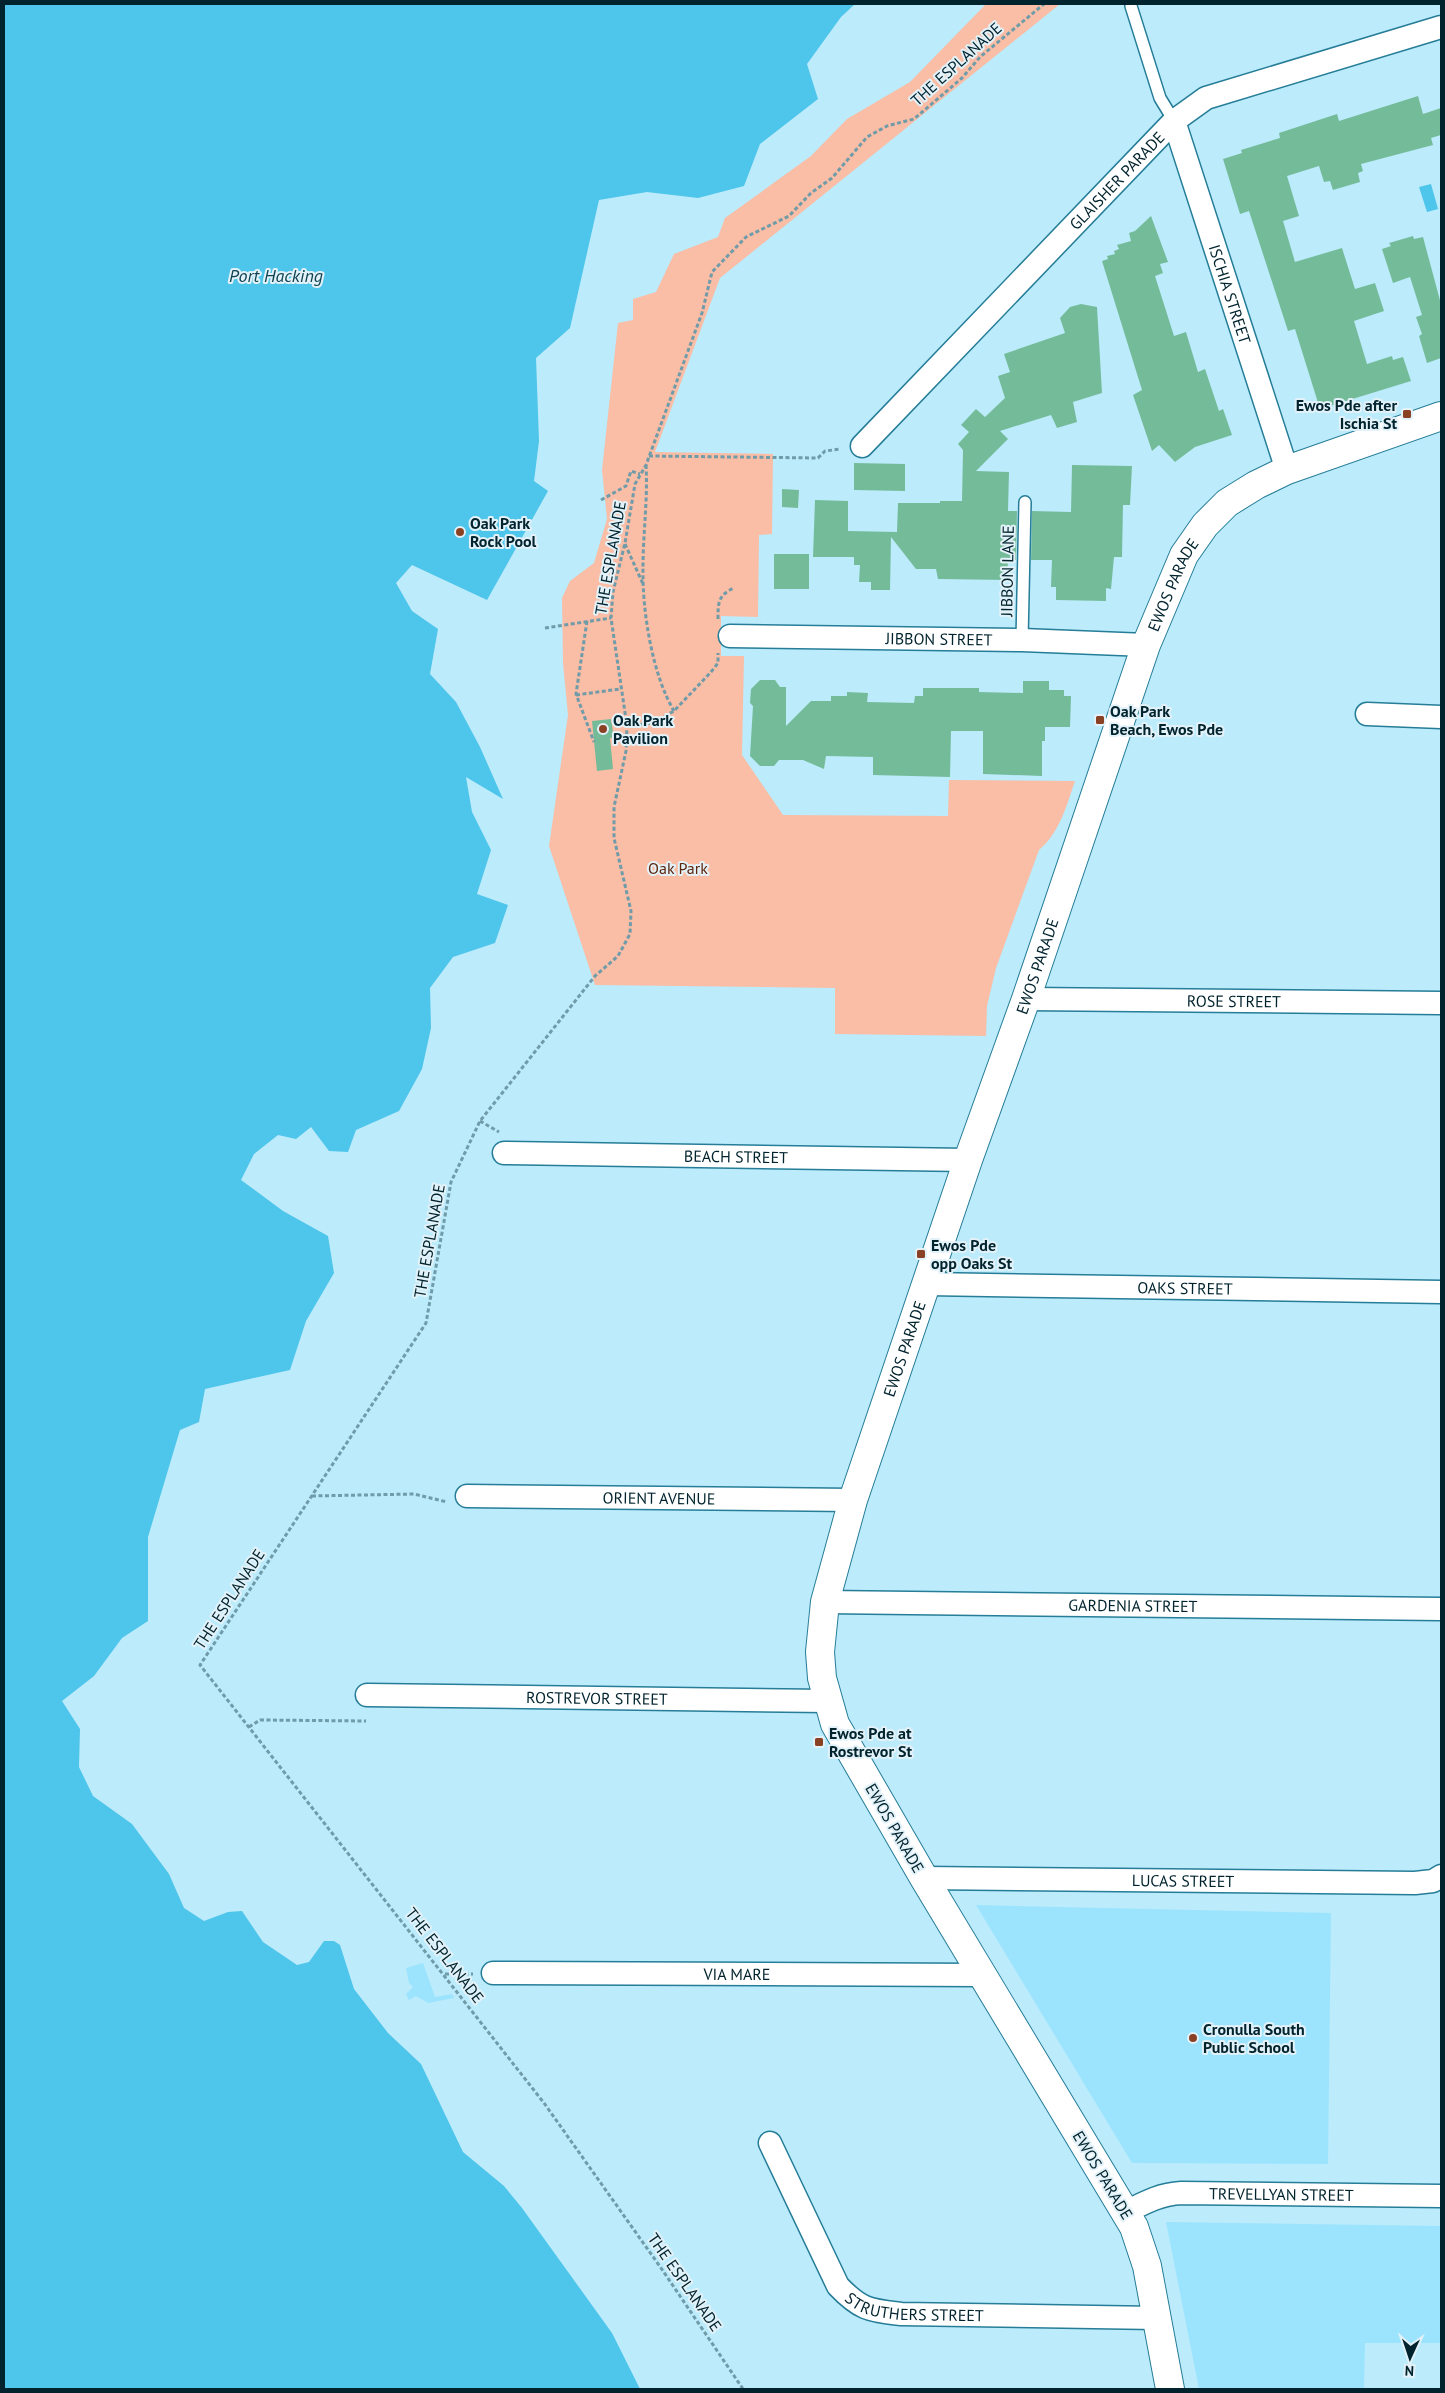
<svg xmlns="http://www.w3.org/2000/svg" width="1445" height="2393" font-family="'PT Sans',sans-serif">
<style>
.built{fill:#9ce4fd}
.green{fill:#fabda5}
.water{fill:#4ec5ea}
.building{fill:#74bc99}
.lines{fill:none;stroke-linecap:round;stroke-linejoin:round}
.lane-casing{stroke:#257d97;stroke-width:14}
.street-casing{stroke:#257d97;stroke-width:25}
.secondary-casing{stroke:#257d97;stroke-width:30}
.path{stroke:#709ba9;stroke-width:3;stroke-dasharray:4 2.5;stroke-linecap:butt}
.lane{stroke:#fff;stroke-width:11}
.street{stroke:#fff;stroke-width:22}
.secondary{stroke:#fff;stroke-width:28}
.poi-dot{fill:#8a4123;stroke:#e3f2f8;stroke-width:2}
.labels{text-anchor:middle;stroke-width:4;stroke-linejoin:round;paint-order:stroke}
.street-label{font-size:16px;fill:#00232e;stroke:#e3f2f8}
.poi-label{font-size:16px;font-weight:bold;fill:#00232e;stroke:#e3f2f8;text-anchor:start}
.park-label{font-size:16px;fill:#5c250d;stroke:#e3f2f8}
.water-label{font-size:18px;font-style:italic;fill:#0f4353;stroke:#e3f2f8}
</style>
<rect width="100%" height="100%" fill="#bcebfc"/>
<!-- built -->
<g class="built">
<path d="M976 1905 1331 1913 1328 2164 1132 2163Z"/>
<path d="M423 1963 435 1997 452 1994 454 1998 428 2003 416 1996 409 2000 406 1994 413 1987 409 1983 406 1968Z"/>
<path d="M1166 2222 1441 2226V2343H1365L1364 2389H1199Z"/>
</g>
<!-- green -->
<path class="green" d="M986 4H1060L720 278 655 452 773 454 772 534 759 535 758 617 721 616V656H744L742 755 783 815 948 816 949 780 1075 781C1066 807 1060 832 1039 850L996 968 987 1006 986 1036 835 1034V988L595 985 549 846 568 715 563 663 562 598 570 581 594 563 607 519 602 470 618 323 633 320V299L656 292 674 254 718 237 725 218 811 156 847 119 910 82Z"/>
<!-- water -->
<g class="water">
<path d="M4 4H855L841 17 807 64 818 99 760 144 744 186 698 198 647 192 599 200 570 328 536 358 539 441 534 481 548 491 487 600 412 565 396 583 412 611 438 629 430 674 456 702 480 747 503 799 466 777 472 812 491 850 477 894 508 905 495 943 453 957 430 988 431 1028 422 1069 399 1111 356 1130 348 1152 329 1151 311 1127 296 1139 278 1135 254 1154 241 1180 283 1211 328 1236 334 1273 306 1321 290 1370 205 1389 199 1422 180 1430 148 1537V1621L122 1638 94 1676 62 1701 80 1729 79 1767 93 1796 132 1824 169 1874 184 1908 204 1921 228 1912 242 1911 263 1942 297 1965 309 1962 324 1941H334L340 1945 354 1989 388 2033 421 2064 463 2152 504 2186 522 2208 612 2333 640 2389H4Z"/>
<path d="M1431 184 1438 209 1427 212 1419 187Z"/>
</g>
<!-- building -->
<g class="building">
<path d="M1418 96 1423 114 1441 108V135L1431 138 1433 145 1361 164 1363 171 1358 173 1360 182 1333 190 1330 181 1324 182 1319 166 1287 176 1299 216 1283 221 1295 262 1342 248 1355 289 1375 283 1384 311 1354 321 1367 364 1392 356 1393 360 1403 357 1411 381 1320 409 1295 329 1288 331 1249 211 1240 214 1223 159 1242 153 1241 150 1280 138 1279 133 1337 114 1339 121Z"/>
<path d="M1151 216 1168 262 1160 264 1163 273 1155 276 1174 336 1186 332 1198 372 1205 369 1219 411 1223 409 1232 435 1195 447 1175 462 1159 445 1152 451 1133 395 1142 390 1102 261 1108 259 1107 256 1115 254 1114 251 1119 249 1117 245 1131 241 1129 233 1135 231Z"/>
<path d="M1413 236 1414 239 1423 237 1441 304V358L1427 363 1419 336 1422 334 1416 317 1422 315 1410 277 1393 283 1382 249 1391 246 1389 243Z"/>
<path d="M1081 304 1097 307 1102 393 1073 402 1077 422 1057 428 1051 415 1000 431 1008 439 976 471 1009 472 1008 511H1017L1016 560H1008L1007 580 938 579 936 569H916L891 537 890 590H871V582H859L860 565H854V557H813L815 500 848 501V531L897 532 898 503H940V501H962L963 450 958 444 969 432 961 425 976 409 985 417 1005 398 998 376 1010 372 1004 354 1065 333 1060 318 1070 307Z"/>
<path d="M854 463 905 464V491L854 490Z"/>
<path d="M1072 465 1132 466 1130 505H1123L1122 557H1114L1111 589 1106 588V601L1056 600V587H1051L1052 560H1031L1032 511 1071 512Z"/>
<path d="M782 489 799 490 798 508 782 507Z"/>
<rect x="774" y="554" width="35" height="35"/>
<path d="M760 680H775L780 687H786V726L811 701H831V696H847V692L868 693 867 702 914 703 915 696H923V688H979V692L1023 693V681H1049V690H1064V696H1071L1070 727H1045V741H1042V776L983 774V731H951L950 777 873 775V757L826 756 824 769 803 760H779L774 766H760L750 756 753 706 750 703 751 689Z"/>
<path d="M611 719 614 738H610L613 769 597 771 592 721Z"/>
</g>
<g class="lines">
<!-- lane casing -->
<g class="lane-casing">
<g id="lane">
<path d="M1131 6 1160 98 1174 121"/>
<path d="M1022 640 1025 502"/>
</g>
</g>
<!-- street casing -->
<g class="street-casing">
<g id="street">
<path id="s1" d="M1174 121 1287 470"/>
<path id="s2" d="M862 446 1174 121 1206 98 1441 27"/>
<path id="s3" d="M730 636 1022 640 1146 645"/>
<path d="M1367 714 1441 717"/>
<path id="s4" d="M1026 999 1441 1003"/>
<path id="s5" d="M504 1153 968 1160"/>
<path id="s6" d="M927 1284 1441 1292"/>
<path id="s7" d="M467 1496 853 1500"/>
<path id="s8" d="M825 1602 1441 1609"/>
<path id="s9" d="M367 1695 827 1701"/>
<path id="s10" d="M924 1878 1415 1883 1433 1881 1441 1876"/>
<path id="s11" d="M493 1973 982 1975"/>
<path id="s12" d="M770 2143 838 2286C861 2310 869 2310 901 2314L1156 2318"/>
<path id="s13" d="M1126 2212C1144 2203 1160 2194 1181 2193L1441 2196"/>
</g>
</g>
<!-- secondary casing -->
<g class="secondary-casing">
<g id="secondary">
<path id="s14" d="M1170 2389 1147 2266 1134 2227 924 1878 835 1724 822 1678 820 1652 825 1602 853 1500 968 1160 1026 999 1146 645 1184 555 1205 525 1227 503 1256 485 1287 470 1441 416"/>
</g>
</g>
<!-- path -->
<g class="path">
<path d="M649 456 818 458 825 451 841 449"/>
<path d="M646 465C648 499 643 533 643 567 642 610 652 674 674 711"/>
<path d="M601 500 626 486 631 471 640 474"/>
<path d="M625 544 643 584"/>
<path d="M718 619C718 603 718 595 734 588"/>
<path d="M587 621 576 694 594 742"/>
<path d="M545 628 611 618"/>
<path d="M576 695 620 689"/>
<path d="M627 726 652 723 674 711 711 672 718 663V653"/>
<path d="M480 1121 499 1132"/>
<path d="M312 1496 414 1494 447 1502"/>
<path d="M249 1727 260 1720 366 1721"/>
<path d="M445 1974H473"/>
<path d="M743 2389 661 2268 544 2103 200 1665 426 1323 451 1182 480 1121 595 976 618 956 630 934 631 911 614 838V807L626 751 627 726 611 618 613 592 625 543 635 484 646 465 702 313 712 272 746 237 789 216 811 193 832 178 867 137 887 126 914 119 962 78 980 57 1044 4"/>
</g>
<!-- lane -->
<use href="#lane" class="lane"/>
<!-- street -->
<use href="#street" class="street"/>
<!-- secondary -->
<use href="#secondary" class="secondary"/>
</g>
<!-- markers -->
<g class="poi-dot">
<rect x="1402" y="409" width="10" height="10" rx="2.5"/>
<circle cx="460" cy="532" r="5"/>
<rect x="1095" y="715" width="10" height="10" rx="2.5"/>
<circle cx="603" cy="729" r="5"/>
<rect x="916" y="1249" width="10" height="10" rx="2.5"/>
<rect x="814" y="1737" width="10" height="10" rx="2.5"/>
<circle cx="1193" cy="2038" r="5"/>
</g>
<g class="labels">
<!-- street labels -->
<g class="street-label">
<text transform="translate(956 64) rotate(-42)" y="6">THE ESPLANADE</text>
<text dy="6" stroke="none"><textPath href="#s2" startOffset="368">GLAISHER PARADE</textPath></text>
<text dy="6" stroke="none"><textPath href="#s1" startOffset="182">ISCHIA STREET</textPath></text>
<text transform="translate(610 558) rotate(-80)" y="6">THE ESPLANADE</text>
<text transform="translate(1007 571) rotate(-89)" y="6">JIBBON LANE</text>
<text dy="6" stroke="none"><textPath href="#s14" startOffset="1951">EWOS PARADE</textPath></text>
<text dy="6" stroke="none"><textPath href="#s3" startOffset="209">JIBBON STREET</textPath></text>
<text dy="6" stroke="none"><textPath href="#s14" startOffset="1546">EWOS PARADE</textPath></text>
<text dy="6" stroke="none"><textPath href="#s4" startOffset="208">ROSE STREET</textPath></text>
<text dy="6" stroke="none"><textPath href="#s5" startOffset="232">BEACH STREET</textPath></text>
<text transform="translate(429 1241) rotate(-80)" y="6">THE ESPLANADE</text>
<text dy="6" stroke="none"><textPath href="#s6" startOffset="258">OAKS STREET</textPath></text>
<text dy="6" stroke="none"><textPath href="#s14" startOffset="1141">EWOS PARADE</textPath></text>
<text dy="6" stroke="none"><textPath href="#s7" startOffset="192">ORIENT AVENUE</textPath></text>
<text transform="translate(229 1599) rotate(-57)" y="6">THE ESPLANADE</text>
<text dy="6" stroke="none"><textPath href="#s8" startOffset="308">GARDENIA STREET</textPath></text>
<text dy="6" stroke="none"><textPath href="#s9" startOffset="230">ROSTREVOR STREET</textPath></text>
<text transform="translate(895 1828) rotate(60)" y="6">EWOS PARADE</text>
<text dy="6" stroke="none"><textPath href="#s10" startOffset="259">LUCAS STREET</textPath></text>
<text transform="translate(445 1955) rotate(52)" y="6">THE ESPLANADE</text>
<text dy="6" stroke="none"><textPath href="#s11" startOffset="244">VIA MARE</textPath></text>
<text transform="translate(1103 2175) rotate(59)" y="6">EWOS PARADE</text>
<text dy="6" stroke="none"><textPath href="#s13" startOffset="159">TREVELLYAN STREET</textPath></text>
<text transform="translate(685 2282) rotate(55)" y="6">THE ESPLANADE</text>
<text dy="6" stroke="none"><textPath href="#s12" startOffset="242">STRUTHERS STREET</textPath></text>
</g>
<!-- poi labels -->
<g class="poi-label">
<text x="1397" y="411" text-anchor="end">Ewos Pde after<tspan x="1397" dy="18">Ischia St</tspan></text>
<text x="470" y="529">Oak Park<tspan x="470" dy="18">Rock Pool</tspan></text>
<text x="1110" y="717">Oak Park<tspan x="1110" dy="18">Beach, Ewos Pde</tspan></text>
<text x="613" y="726">Oak Park<tspan x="613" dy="18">Pavilion</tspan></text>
<text x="931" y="1251">Ewos Pde<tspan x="931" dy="18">opp Oaks St</tspan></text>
<text x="829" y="1739">Ewos Pde at<tspan x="829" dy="18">Rostrevor St</tspan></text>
<text x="1203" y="2035">Cronulla South<tspan x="1203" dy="18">Public School</tspan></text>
</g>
<!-- park labels -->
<g class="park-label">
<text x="678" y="874">Oak Park</text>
</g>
<!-- water labels -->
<g class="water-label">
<text x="276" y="282">Port Hacking</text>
</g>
</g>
<!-- border -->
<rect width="1445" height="2393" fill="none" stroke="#00232e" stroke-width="10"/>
<!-- north arrow -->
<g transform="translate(1410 2358) rotate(183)" stroke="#e3f2f8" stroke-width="4" paint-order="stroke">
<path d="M0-4L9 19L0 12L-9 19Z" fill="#00232e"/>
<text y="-8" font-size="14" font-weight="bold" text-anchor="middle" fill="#00232e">N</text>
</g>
</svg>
